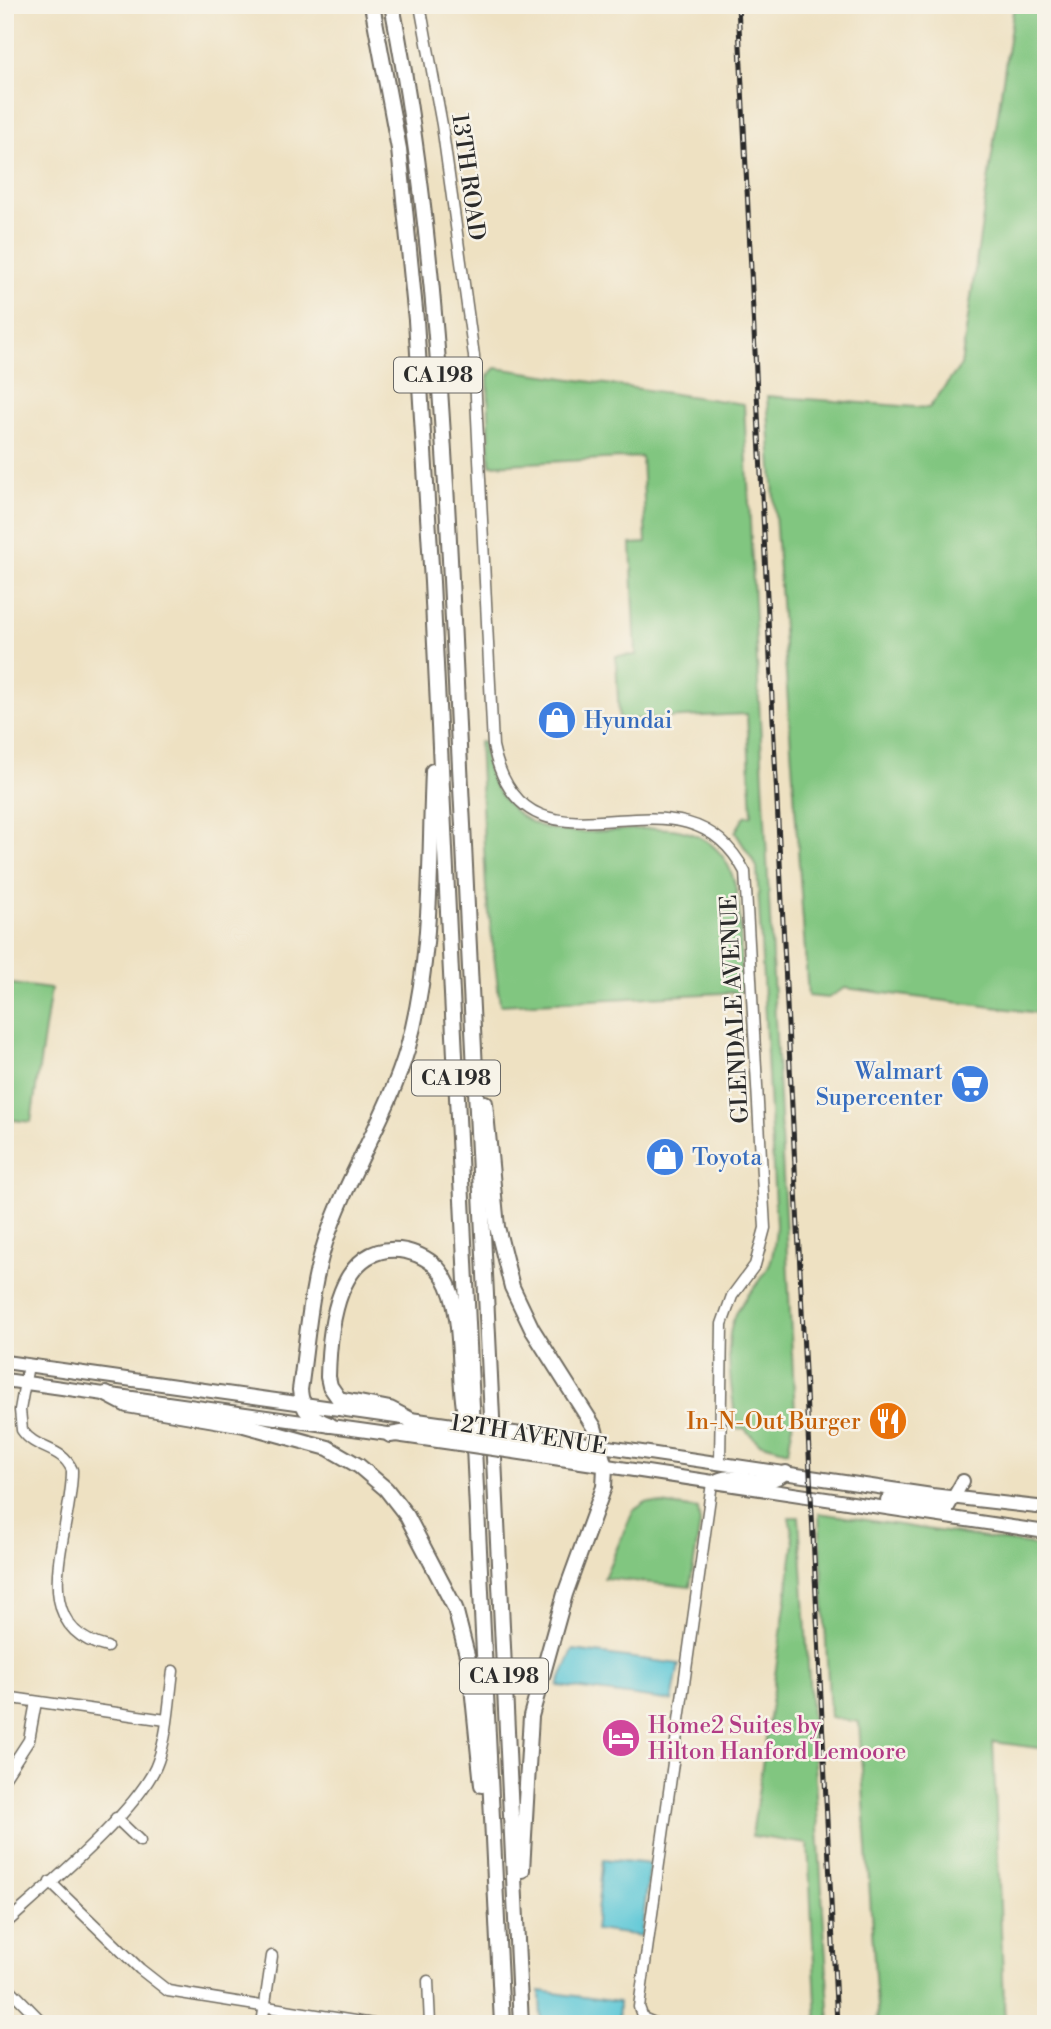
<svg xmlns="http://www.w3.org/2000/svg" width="1051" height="2029" font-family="'Libre Bodoni',serif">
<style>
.green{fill:#81c680;stroke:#567856;stroke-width:2}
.water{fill:#5cc7d7;stroke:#447981;stroke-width:2}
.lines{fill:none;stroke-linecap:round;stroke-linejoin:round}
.minor-casing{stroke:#6f6b60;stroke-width:13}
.major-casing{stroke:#6f6b60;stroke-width:16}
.highway-casing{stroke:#6f6b60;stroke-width:18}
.minor{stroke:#fff;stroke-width:10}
.major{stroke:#fff;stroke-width:12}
.highway{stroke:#fff;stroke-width:14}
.rail-casing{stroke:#2b2b2b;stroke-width:5}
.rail{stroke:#f7f3e8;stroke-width:2.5;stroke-dasharray:8;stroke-linecap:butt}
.major-bridge-casing{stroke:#6f6b60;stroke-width:16;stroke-linecap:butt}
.highway-bridge-casing{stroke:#6f6b60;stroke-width:18;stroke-linecap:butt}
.major-bridge{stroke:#fff;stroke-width:12}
.highway-bridge{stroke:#fff;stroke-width:14}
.labels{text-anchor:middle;stroke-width:5;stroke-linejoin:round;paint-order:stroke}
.shield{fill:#f7f3e8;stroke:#686764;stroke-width:2}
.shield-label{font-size:21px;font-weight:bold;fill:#2b2b2b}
.street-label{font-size:23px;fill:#2b2b2b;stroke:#f7f3e8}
.shop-label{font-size:23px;fill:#366cbe;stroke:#f7f3e8;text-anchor:start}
.food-label{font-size:23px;fill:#c56008;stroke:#f7f3e8;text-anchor:end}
.hotel-label{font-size:23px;fill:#b23c85;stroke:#f7f3e8;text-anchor:start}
</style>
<rect width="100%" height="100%" fill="#f7f3e8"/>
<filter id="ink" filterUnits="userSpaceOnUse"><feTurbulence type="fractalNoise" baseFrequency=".0143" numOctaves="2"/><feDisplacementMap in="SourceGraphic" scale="14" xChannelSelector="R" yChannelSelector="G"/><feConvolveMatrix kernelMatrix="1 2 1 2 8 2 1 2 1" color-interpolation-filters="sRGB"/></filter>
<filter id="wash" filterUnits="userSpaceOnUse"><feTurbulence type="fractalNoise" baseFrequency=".00686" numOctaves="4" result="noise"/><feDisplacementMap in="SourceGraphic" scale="28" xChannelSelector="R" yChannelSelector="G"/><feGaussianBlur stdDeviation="1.57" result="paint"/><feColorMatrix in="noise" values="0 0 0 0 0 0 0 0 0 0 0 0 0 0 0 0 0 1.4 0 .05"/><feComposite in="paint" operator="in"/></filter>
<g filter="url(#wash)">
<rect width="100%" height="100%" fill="#eee1c2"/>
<!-- green -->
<g class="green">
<path d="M1014 5H1046V1014L845 988 828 998 808 996 767 396 929 408 961 365Z"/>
<path d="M496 368 744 404 795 1413 788 1451 759 1443 744 1428 736 1429C734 1398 723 1349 733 1321 740 1301 755 1289 766 1272 774 1258 775 1240 776 1225L757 867 735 832 745 816 752 815 747 714 619 720 616 656 636 655 631 544 646 543 642 457 490 465 488 376Z"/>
<path d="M479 742H483C485 769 492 789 512 808 571 867 680 790 725 860 745 891 740 954 741 992L500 1005 486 888Z"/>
<path d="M5 983 51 989 31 1122 5 1119Z"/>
<path d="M646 1502 698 1509 700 1524 690 1587 604 1578 633 1511Z"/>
<path d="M819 1513 1046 1547V1749L993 1742 1005 2024H878L859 1722 830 1717Z"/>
<path d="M789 1517H799L830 2024H817L808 1844 752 1836 794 1543Z"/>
</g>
<!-- water -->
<g class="water">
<path d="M573 1650 679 1664 672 1701 558 1686Z"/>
<path d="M603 1859 650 1864 641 1936 595 1930Z"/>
<path d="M540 1991 619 2002 618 2024H541Z"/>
</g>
</g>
<g filter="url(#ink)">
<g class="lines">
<!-- minor casing -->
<g class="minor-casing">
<g id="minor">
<path d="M420 5 442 125 474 356 493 746C527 901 681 748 745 872L765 1228 755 1265 732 1296 722 1324 720 1461"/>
<path d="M28 1365 20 1410 22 1430C36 1451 62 1446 72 1470 73 1531 22 1626 107 1647"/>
<path d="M5 1697 166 1720"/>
<path d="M5 1777 29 1740 36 1702"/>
<path d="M116 1818 140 1841"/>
<path d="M50 1882 140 1969 168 1991 373 2024"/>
<path d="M5 1924C44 1889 143 1807 158 1761 168 1733 169 1701 173 1671"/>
<path d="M428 1981 430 2024"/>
<path d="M5 1984 44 2024"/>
<path d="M262 2024 272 1956"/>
<path d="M657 2024 643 2018 639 2007 712 1483"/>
</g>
</g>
<!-- major casing -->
<g class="major-casing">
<g id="major">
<path d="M5 1362 453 1425"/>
<path d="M5 1380 452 1443"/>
<path d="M514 1433 932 1495 1046 1508"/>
<path d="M514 1452 1046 1532"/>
<path d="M712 1483C736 1466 764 1494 786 1472"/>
<path d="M887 1500 948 1507 963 1481"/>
</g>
</g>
<!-- highway casing -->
<g class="highway-casing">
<g id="highway">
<path d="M372 5 399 149 416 320 432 582 502 2024"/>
<path d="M392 5C445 274 448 552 463 825 483 1225 502 1624 521 2024"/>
<path d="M485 1103 497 1227 512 1287 532 1329 594 1427 605 1467 604 1487 565 1594 531 1716 522 1870"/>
<path d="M106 1394 127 1405 244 1425 328 1448 359 1466 386 1489 407 1516 455 1608 470 1667 482 1785"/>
<path d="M413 1421 390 1409 339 1399 330 1386 328 1377C329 1330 337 1238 406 1251 422 1255 436 1263 444 1277 465 1312 457 1373 465 1414"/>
<path d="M330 1425C310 1417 302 1412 300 1390 307 1342 310 1290 325 1243 347 1175 388 1116 408 1047 433 958 429 863 433 771"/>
<path d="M390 1435 414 1431 453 1436"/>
<path d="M513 1444 584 1455 593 1454 600 1446"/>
</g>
</g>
<!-- minor -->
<use href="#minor" class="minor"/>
<!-- major -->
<use href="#major" class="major"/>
<!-- highway -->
<use href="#highway" class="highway"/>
<!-- rail casing -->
<g class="rail-casing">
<path id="rail" d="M738 5 837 2024"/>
</g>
<!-- rail -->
<use href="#rail" class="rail"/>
<!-- major-bridge casing -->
<g class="major-bridge-casing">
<g id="major-bridge">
<path d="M453 1425 514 1433"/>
<path d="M452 1443 514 1452"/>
</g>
</g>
<!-- highway-bridge casing -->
<g class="highway-bridge-casing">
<path id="highway-bridge" d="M453 1436 513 1444"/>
</g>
<!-- major-bridge -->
<use href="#major-bridge" class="major-bridge"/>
<!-- highway-bridge -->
<use href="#highway-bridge" class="highway-bridge"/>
</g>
</g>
<!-- icons -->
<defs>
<g id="shop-disc" transform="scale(2.0125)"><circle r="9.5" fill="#3f7fe0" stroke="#f7f3e8"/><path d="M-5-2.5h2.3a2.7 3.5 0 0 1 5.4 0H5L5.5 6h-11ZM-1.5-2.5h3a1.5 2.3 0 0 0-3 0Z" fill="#fff"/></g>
<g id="supermarket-disc" transform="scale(2.0125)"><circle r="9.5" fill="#3f7fe0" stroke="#f7f3e8"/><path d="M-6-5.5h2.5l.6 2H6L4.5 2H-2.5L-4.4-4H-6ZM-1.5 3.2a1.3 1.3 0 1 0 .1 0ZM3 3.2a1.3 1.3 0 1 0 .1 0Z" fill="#fff"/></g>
<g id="restaurant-disc" transform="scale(2.0125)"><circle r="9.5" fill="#e8710a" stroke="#f7f3e8"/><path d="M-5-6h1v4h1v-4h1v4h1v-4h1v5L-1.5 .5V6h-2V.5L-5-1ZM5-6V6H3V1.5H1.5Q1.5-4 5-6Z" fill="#fff"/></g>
<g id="hotel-disc" transform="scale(2.0125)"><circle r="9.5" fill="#d1479c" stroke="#f7f3e8"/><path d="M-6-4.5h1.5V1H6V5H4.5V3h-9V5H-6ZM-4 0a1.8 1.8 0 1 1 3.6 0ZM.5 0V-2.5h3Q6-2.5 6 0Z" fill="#fff"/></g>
</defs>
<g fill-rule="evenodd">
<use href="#shop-disc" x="557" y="720"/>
<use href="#supermarket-disc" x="970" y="1084"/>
<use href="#shop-disc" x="665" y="1157"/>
<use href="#restaurant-disc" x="888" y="1421"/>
<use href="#hotel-disc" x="621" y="1738"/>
</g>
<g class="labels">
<!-- shield labels -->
<g class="shield">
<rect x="394" y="357.5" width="88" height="35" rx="5"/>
<rect x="412" y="1060.5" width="88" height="35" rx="5"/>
<rect x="460" y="1658.5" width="88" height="35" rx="5"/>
</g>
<g class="shield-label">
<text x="438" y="382">CA 198</text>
<text x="456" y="1085">CA 198</text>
<text x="504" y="1683">CA 198</text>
</g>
<!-- street labels -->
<g class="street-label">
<text transform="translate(469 177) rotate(82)" y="8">13TH ROAD</text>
<text transform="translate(734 1009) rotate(-93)" y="8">GLENDALE AVENUE</text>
<text transform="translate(529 1434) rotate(9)" y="8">12TH AVENUE</text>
</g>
<!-- shop labels -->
<g class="shop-label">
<text x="584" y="728">Hyundai</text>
<text x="943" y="1079" text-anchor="end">Walmart<tspan x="943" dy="26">Supercenter</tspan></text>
<text x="692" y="1165">Toyota</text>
</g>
<!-- food labels -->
<g class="food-label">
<text x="861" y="1429">In-N-Out Burger</text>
</g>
<!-- hotel labels -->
<g class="hotel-label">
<text x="648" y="1733">Home2 Suites by<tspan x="648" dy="26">Hilton Hanford Lemoore</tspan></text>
</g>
</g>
<!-- margin -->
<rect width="1051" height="2029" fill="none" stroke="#f7f3e8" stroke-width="28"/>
</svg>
